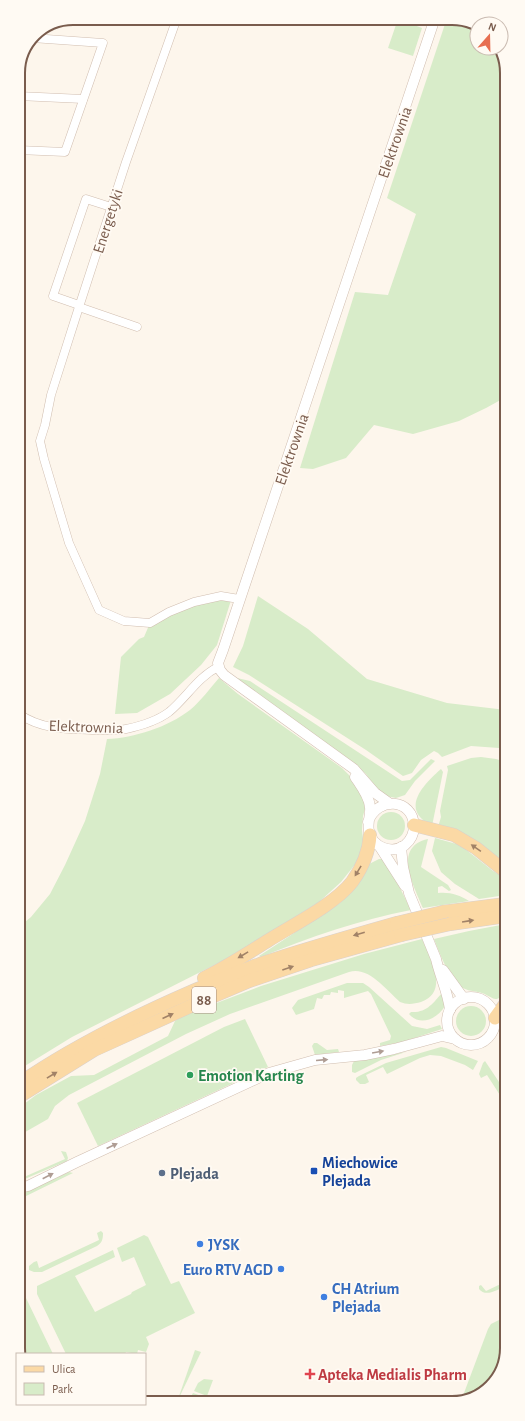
<svg xmlns="http://www.w3.org/2000/svg" width="525" height="1421" font-family="'Alegreya Sans',sans-serif">
<style>
.green{fill:#d8ecc9}
.lines{fill:none;stroke-linecap:round;stroke-linejoin:round}
.minor-casing{stroke:#d1beb0;stroke-width:9}
.tertiary-casing{stroke:#d1beb0;stroke-width:11}
.primary-casing{stroke:#dad1cd;stroke-width:14}
.minor{stroke:#fff;stroke-width:8}
.tertiary{stroke:#fff;stroke-width:10}
.primary{stroke:#fbd9a5;stroke-width:13}
.primary-bridge-casing{stroke:#dad1cd;stroke-width:14;stroke-linecap:butt}
.primary-bridge{stroke:#fbd9a5;stroke-width:13}
.oneway{fill:#a18267}
.oneway2{fill:#af9d94}
.leisure-dot{fill:#2e9e5b;stroke:#fffaf3;stroke-width:1.5}
.transit-dot{fill:#1a4fb4;stroke:#fffaf3;stroke-width:1.5}
.service-dot{fill:#5c6f8a;stroke:#fffaf3;stroke-width:1.5}
.shop-dot{fill:#3f7fe0;stroke:#fffaf3;stroke-width:1.5}
.health-dot{fill:#e0444e;stroke:#fffaf3;stroke-width:1.5}
.labels{text-anchor:middle;stroke-width:3.5;stroke-linejoin:round;paint-order:stroke}
.shield{fill:#fffaf3;stroke:#a28b7f;stroke-width:1}
.shield-label{font-size:15px;font-weight:bold;fill:#7a5c4d}
.street-label{font-size:16px;fill:#7a5c4d;stroke:#fffaf3}
.leisure-label{font-size:16px;font-weight:bold;fill:#27864d;stroke:#fffaf3;text-anchor:start}
.transit-label{font-size:16px;font-weight:bold;fill:#164399;stroke:#fffaf3;text-anchor:start}
.service-label{font-size:16px;font-weight:bold;fill:#4e5e75;stroke:#fffaf3;text-anchor:start}
.shop-label{font-size:16px;font-weight:bold;fill:#366cbe;stroke:#fffaf3;text-anchor:start}
.health-label{font-size:16px;font-weight:bold;fill:#be3a42;stroke:#fffaf3;text-anchor:start}
.rim{fill:none;stroke:#7a5c4d;stroke-width:2}
</style>
<rect width="100%" height="100%" fill="#fdf6ec"/>
<!-- green -->
<g class="green">
<path d="M447 18H456L477 26V48H498L505 58 506 397 486 408 459 421 413 434 374 425 346 458 313 469 300 468 355 292 388 295 416 214 387 198Z"/>
<path d="M398 19 422 28 413 56 388 48Z"/>
<path d="M258 596 308 629 367 679 447 703 506 710V750L499 748 471 746 442 757 438 753 434 751 421 760 412 773 403 776 366 750 249 675 233 667 243 646Z"/>
<path d="M232 597 217 645 201 665 170 694 137 713 115 714 121 657 139 639 144 637 150 623 169 612Z"/>
<path d="M219 678 238 694 342 768 356 782 363 796 365 809 363 816 362 830 364 847 357 862 341 882 319 902 238 953 72 1037 20 1069 19 927 31 917 50 894 65 865 85 821 100 774 107 739C134 738 168 727 190 710 201 701 210 688 219 678Z"/>
<path d="M237 678 250 681 402 781 410 780 431 759 435 761 415 781 405 795 396 798 386 796 379 792 366 774 353 763Z"/>
<path d="M481 757 496 759 506 762V867L438 827 441 817 440 811 448 770 447 766 471 758Z"/>
<path d="M441 769 443 772 432 826C399 809 423 785 441 769Z"/>
<circle cx="391" cy="826" r="14"/>
<path d="M435 838 460 845 493 871 506 879V895L479 899 455 884 441 872 432 851Z"/>
<path d="M428 839 421 867 448 885 451 890 449 891 442 886 438 887V893C451 892 459 895 469 901L423 908C414 886 392 847 428 839Z"/>
<path d="M379 859H384L393 874 411 910C360 920 309 937 261 957L259 956 340 903 354 889 369 864Z"/>
<path d="M506 924V994C493 1003 495 998 482 993 475 991 467 991 461 987 450 980 439 952 434 939L469 931Z"/>
<path d="M422 939C430 957 450 992 421 1002 414 1004 407 1005 400 1002 386 990 369 966 349 972L230 1014 186 1034 69 1095 55 1106 48 1119 20 1135V1107L36 1095 71 1076 94 1075 168 1036 175 1021 185 1015 261 986 364 954Z"/>
<path d="M347 983H363L369 987 412 1026 427 1029 440 1025 442 1029 402 1042 380 1046V1043L390 1040 391 1036 371 994 368 991 344 998V991L338 990V993L331 992 330 995H324L322 999 317 998 314 1009 296 1015 292 1008 298 1000Z"/>
<path d="M442 993 445 1006C437 1019 420 1027 409 1014L411 1012C427 1013 433 1003 442 993Z"/>
<circle cx="471" cy="1021" r="15"/>
<path d="M245 1019 268 1067 98 1146 77 1103 224 1027Z"/>
<path d="M507 1027V1069L501 1059Z"/>
<path d="M314 1043H317L327 1050 338 1049 339 1052 315 1055 312 1046Z"/>
<path d="M441 1047 446 1048 478 1061 473 1070 465 1065 441 1056 430 1055 420 1058 387 1074 383 1067 366 1075 369 1082 365 1084H360L356 1080V1078L359 1076 386 1063Z"/>
<path d="M406 1052 381 1060 355 1073 352 1072V1065L354 1061Z"/>
<path d="M485 1061 507 1094V1106L487 1075 481 1078 479 1074 483 1063Z"/>
<path d="M61 1151 66 1152 68 1158 67 1161 20 1181V1170H21L24 1177 65 1159Z"/>
<path d="M69 1172 73 1173 20 1199V1193L27 1191Z"/>
<path d="M101 1231 103 1233C103 1239 102 1243 97 1246L42 1272H34L29 1270V1266L34 1262 37 1261 39 1268 99 1240 97 1233Z"/>
<path d="M144 1235 148 1237 171 1284 179 1281 195 1313 146 1337 149 1344 146 1352 138 1350 137 1354 126 1352 125 1354H66L37 1294V1286L113 1250 115 1257 75 1276 95 1312 131 1294 132 1292 146 1285 134 1257 122 1262 117 1248Z"/>
<path d="M507 1281V1285C499 1289 486 1298 479 1289V1286L481 1285 486 1291Z"/>
<path d="M20 1291 23 1299 26 1298 53 1354H20Z"/>
<path d="M507 1316V1349L496 1381 467 1401H461L488 1329 491 1324Z"/>
<path d="M195 1350 201 1352 177 1402Z"/>
<path d="M204 1379 213 1380 207 1396 194 1391 198 1383Z"/>
<path d="M193 1393 207 1398 205 1402H188Z"/>
</g>
<g class="lines">
<!-- minor casing -->
<g class="minor-casing">
<g id="minor">
<path d="M177 18 126 162 79 307 51 395 45 425 40 441 44 459 69 543 99 610 124 621 150 623 169 612 194 602 221 596 239 599"/>
<path d="M18 96 83 99"/>
<path d="M18 150 65 152 103 43 32 38"/>
<path d="M79 305 53 296 86 199 111 207"/>
<path d="M79 307 137 327"/>
<path d="M19 714C42 730 68 729 96 730 106 730 116 731 126 729 140 726 157 721 169 712 186 698 198 677 218 667"/>
</g>
</g>
<!-- tertiary casing -->
<g class="tertiary-casing">
<g id="tertiary">
<path d="M355 777C361 786 369 796 370 807 371 815 367 823 369 831 372 847 392 855 405 845 411 840 414 833 414 826 413 798 377 796 368 822"/>
<path d="M389 803 375 793 354 769 224 675 220 670 218 663 223 650 435 18"/>
<path d="M380 847 405 886"/>
<path d="M401 847 403 867 409 893 436 959C440 977 448 992 450 1010"/>
<path d="M443 970 464 999"/>
<circle cx="471" cy="1021" r="24"/>
<path d="M20 1188 28 1186 77 1162 269 1073 315 1060 365 1055 394 1049 442 1036 455 1039"/>
</g>
</g>
<!-- primary casing -->
<g class="primary-casing">
<g id="primary">
<path d="M414 825 454 835 476 848 506 872"/>
<path d="M443 912 506 904"/>
<path d="M450 924 506 916"/>
<path d="M204 978C227 967 248 953 269 940 293 925 335 904 352 882 362 868 369 853 370 835"/>
<path d="M495 1018 506 1003"/>
<path d="M20 1083C74 1046 133 1017 193 991 215 982 238 972 260 964 305 949 351 936 397 923"/>
<path d="M20 1096 94 1050 202 1001 249 981 311 960 401 935"/>
</g>
</g>
<!-- minor -->
<use href="#minor" class="minor"/>
<!-- tertiary -->
<use href="#tertiary" class="tertiary"/>
<!-- primary -->
<use href="#primary" class="primary"/>
<!-- primary-bridge casing -->
<g class="primary-bridge-casing">
<g id="primary-bridge">
<path d="M397 923 443 912"/>
<path d="M401 935 450 924"/>
</g>
</g>
<!-- primary-bridge -->
<use href="#primary-bridge" class="primary-bridge"/>
</g>
<!-- one-way arrows -->
<defs><path id="oneway-solid" d="M-6-.8H1V-3.2L6.5 0L1 3.2V.8H-6Z"/></defs>
<g class="oneway">
<use href="#oneway-solid" transform="translate(476 848) rotate(-145)"/>
<use href="#oneway-solid" transform="translate(358 871) rotate(121)"/>
<use href="#oneway-solid" transform="translate(468 921) rotate(-9)"/>
<use href="#oneway-solid" transform="translate(359 934) rotate(164)"/>
<use href="#oneway-solid" transform="translate(243 955) rotate(149)"/>
<use href="#oneway-solid" transform="translate(288 968) rotate(-19)"/>
<use href="#oneway-solid" transform="translate(168 1016) rotate(-24)"/>
<use href="#oneway-solid" transform="translate(52 1075) rotate(-31)"/>
</g>
<g class="oneway2">
<use href="#oneway-solid" transform="translate(378 1052) rotate(-10)"/>
<use href="#oneway-solid" transform="translate(322 1060) rotate(-5)"/>
<use href="#oneway-solid" transform="translate(112 1146) rotate(-25)"/>
<use href="#oneway-solid" transform="translate(48 1176) rotate(-27)"/>
</g>
<!-- markers -->
<circle class="leisure-dot" cx="190" cy="1075" r="4"/>
<rect class="transit-dot" x="310" y="1167" width="8" height="8" rx="2"/>
<circle class="service-dot" cx="162" cy="1173" r="4"/>
<g class="shop-dot">
<circle cx="200" cy="1244" r="4"/>
<circle cx="281" cy="1269" r="4"/>
<circle cx="324" cy="1297" r="4"/>
</g>
<path class="health-dot" d="M308 1368h4v4h4v4h-4v4h-4v-4h-4v-4h4z"/>
<g class="labels">
<!-- shield labels -->
<rect class="shield" x="192" y="987" width="24" height="26" rx="3"/>
<g class="shield-label">
<text x="204" y="1005">88</text>
</g>
<!-- street labels -->
<g class="street-label">
<text transform="translate(394 142) rotate(-71)" y="6">Elektrownia</text>
<text transform="translate(107 221) rotate(-72)" y="6">Energetyki</text>
<text transform="translate(291 449) rotate(-71)" y="6">Elektrownia</text>
<text transform="translate(86 726) rotate(2)" y="6">Elektrownia</text>
</g>
<!-- leisure labels -->
<g class="leisure-label">
<text x="198" y="1081">Emotion Karting</text>
</g>
<!-- transit labels -->
<g class="transit-label">
<text x="322" y="1168">Miechowice<tspan x="322" dy="18">Plejada</tspan></text>
</g>
<!-- service labels -->
<g class="service-label">
<text x="170" y="1179">Plejada</text>
</g>
<!-- shop labels -->
<g class="shop-label">
<text x="208" y="1250">JYSK</text>
<text x="273" y="1275" text-anchor="end">Euro RTV AGD</text>
<text x="332" y="1294">CH Atrium<tspan x="332" dy="18">Plejada</tspan></text>
</g>
<!-- health labels -->
<g class="health-label">
<text x="318" y="1380">Apteka Medialis Pharm</text>
</g>
</g>
<!-- crop -->
<path d="M0 0H525V1421H0ZM73 25H452A48 48 0 0 1 500 73V1348A48 48 0 0 1 452 1396H73A48 48 0 0 1 25 1348V73A48 48 0 0 1 73 25Z" fill="#fffaf3" fill-rule="evenodd"/>
<path class="rim" d="M73 25H452A48 48 0 0 1 500 73V1348A48 48 0 0 1 452 1396H73A48 48 0 0 1 25 1348V73A48 48 0 0 1 73 25Z"/>
<!-- legend -->
<rect x="16" y="1353" width="130" height="52" fill="#fffaf3" stroke="#cabbb1"/>
<rect x="24" y="1366" width="20" height="6" fill="#fbd9a5" stroke="#cabbb1"/>
<text x="52" y="1373" font-size="12" fill="#7a5c4d">Ulica</text>
<rect x="24" y="1383" width="20" height="12" fill="#d8ecc9" stroke="#cabbb1"/>
<text x="52" y="1393" font-size="12" fill="#7a5c4d">Park</text>
<!-- north arrow -->
<g transform="translate(489 36) rotate(20)"><circle r="19" fill="#fffaf3" stroke="#cabbb1"/>
<path d="M0-3L7 15L0 10L-7 15Z" fill="#e76f51"/>
<text y="-6" font-size="11" font-weight="bold" text-anchor="middle" fill="#7a5c4d">N</text>
</g>
</svg>
